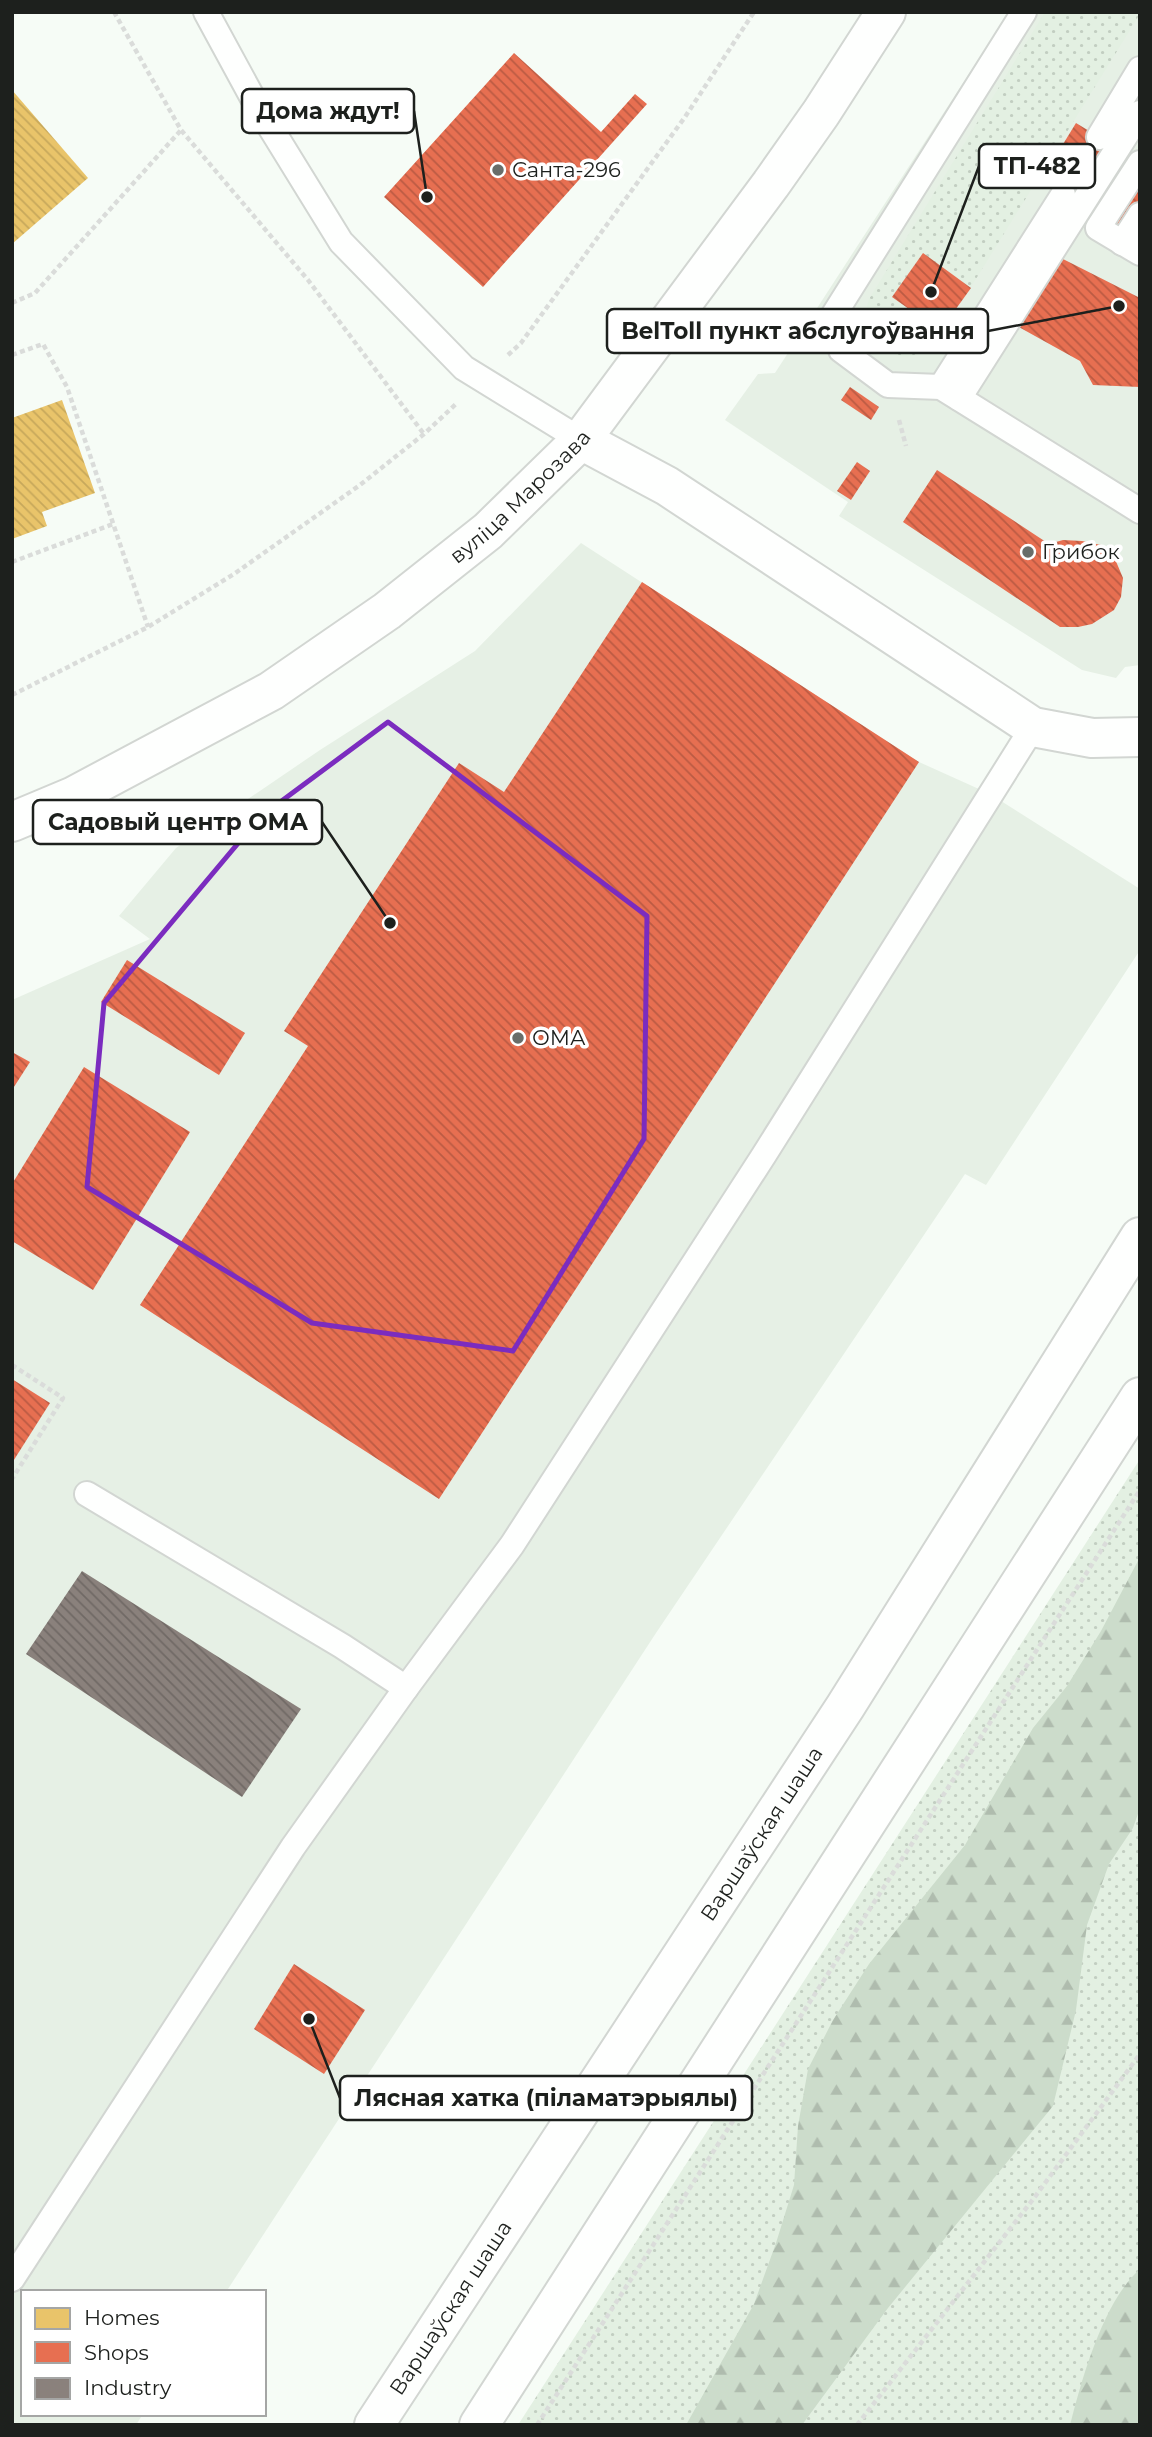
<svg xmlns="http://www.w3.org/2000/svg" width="1152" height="2437" font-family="Montserrat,sans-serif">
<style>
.built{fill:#e6f0e5}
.grass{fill:url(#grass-dots)}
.forest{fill:url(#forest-firs)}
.homes{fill:url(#homes-back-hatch)}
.shops{fill:url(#shops-back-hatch)}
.industry{fill:url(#industry-back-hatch)}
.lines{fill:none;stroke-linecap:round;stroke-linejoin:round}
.service-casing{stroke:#d2d6d2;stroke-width:28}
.minor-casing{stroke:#d2d6d2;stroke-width:42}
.trunk-casing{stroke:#d2d6d2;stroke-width:42}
.path{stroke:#dadcda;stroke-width:4.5;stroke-dasharray:5 3.5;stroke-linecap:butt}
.service{stroke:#fefffe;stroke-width:24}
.minor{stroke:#fefffe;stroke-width:38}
.trunk{stroke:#fefffe;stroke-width:38}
.marked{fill:none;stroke:#7b2cbf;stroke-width:5;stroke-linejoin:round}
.poi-dot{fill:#696d69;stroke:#fff;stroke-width:2.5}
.labels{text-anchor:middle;stroke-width:7;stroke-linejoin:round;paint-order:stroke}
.poi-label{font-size:21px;fill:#1d201d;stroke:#fff;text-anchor:start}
.street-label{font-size:21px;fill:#1d201d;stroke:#fff}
.leader{fill:none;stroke:#1d201d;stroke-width:2.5}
.callout-dot{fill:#1d201d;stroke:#fff;stroke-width:2.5}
.callout{fill:#fff;stroke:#1d201d;stroke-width:2.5}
.callout-label{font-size:23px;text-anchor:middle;font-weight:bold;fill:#1d201d}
</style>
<defs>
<pattern id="grass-dots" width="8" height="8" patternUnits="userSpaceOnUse" patternTransform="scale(1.75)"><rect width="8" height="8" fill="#e3f0e2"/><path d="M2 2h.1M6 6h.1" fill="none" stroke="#c2cec1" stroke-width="1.8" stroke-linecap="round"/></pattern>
<pattern id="forest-firs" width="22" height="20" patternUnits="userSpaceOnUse" patternTransform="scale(1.75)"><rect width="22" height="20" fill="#ccdccb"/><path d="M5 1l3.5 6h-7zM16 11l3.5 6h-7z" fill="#afbcae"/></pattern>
<pattern id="homes-back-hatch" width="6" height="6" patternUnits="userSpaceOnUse" patternTransform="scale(1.75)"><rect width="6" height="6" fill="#e9c46a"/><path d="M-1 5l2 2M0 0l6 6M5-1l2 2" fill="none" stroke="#c7a85b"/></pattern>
<pattern id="shops-back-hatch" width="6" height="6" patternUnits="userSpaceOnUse" patternTransform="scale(1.75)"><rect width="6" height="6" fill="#e76f51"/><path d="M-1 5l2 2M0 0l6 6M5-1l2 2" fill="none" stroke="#bb5b43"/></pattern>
<pattern id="industry-back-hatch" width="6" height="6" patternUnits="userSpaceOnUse" patternTransform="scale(1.75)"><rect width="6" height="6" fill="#8a817c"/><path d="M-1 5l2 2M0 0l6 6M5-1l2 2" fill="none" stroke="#706965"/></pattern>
</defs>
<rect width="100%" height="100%" fill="#f6fcf6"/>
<!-- built -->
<g class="built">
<path d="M1009 12H1140V665L1125 667 1116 678 1082 670 839 516 848 502 725 420 758 374 775 373Z"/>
<path d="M581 543 919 762 990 794 1140 889V950L986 1185 965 1174 656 1633 226 2292H23V2414H143L136 2425H12V1000L150 939 119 916 176 848 320 750 475 651Z"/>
</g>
<!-- grass -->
<g class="grass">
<path d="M1045 12H1140V14L971 287 922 254 892 297 940 331C936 337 932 344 927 349 907 367 873 351 866 326 863 317 866 308 869 299Z"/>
<path d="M1140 1459V2425H518L1122 1487Z"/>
</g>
<!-- forest -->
<g class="forest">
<path d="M1140 1557V1808L1133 1828 1109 1864 1087 1925 1076 2010 1053 2106 888 2308 802 2425H686L754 2304 776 2243 794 2185 798 2126 808 2069 833 2020 869 1964 965 1845 1033 1728 1067 1686 1101 1631Z"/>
<path d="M1140 2269V2425H1070C1082 2378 1103 2302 1140 2269Z"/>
</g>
<!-- homes -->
<g class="homes">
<path d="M12 90 88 178 12 244Z"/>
<path d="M62 400 95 493 42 512 47 526 12 539V418Z"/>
</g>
<!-- shops -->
<g class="shops">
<path d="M514 53 601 132 635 94 647 104 483 287 384 197Z"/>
<path d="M1076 123 1140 162V247L1041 180Z"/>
<path d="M923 253 971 288 940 331 892 297Z"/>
<path d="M1061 258 1140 298V387L1093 385 1080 361 1017 326Z"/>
<path d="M850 387 879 407 871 420 841 400Z"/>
<path d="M857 462 870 471 851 500 837 491Z"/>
<path d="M937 470 1049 544 1063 540 1082 541 1101 545 1115 559 1123 578 1121 597 1114 610 1092 624 1078 627H1060L903 522Z"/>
<path d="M642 582 919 762 439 1499 140 1305 308 1046 284 1031 459 763 504 792Z"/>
<path d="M127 960 245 1033 219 1075 101 1002Z"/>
<path d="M12 1052 30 1062 12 1090Z"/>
<path d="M84 1067 190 1132 93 1290 12 1241V1184Z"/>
<path d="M12 1379 50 1403 12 1463Z"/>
<path d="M294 1964 365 2010 324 2074 254 2029Z"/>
</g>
<!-- industry -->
<path class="industry" d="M82 1571 301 1709 242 1797 26 1654Z"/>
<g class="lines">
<!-- service casing -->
<g class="service-casing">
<g id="service">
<path d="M206 12 256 104 341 242 464 368 581 440"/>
<path d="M1024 12 833 316 841 350 888 385 941 387 1140 511"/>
<path d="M1099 137 1140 69"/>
<path d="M1140 163 1098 228 1140 253"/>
<path d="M1122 243 1140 215"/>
<path d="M941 387 1063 195"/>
<path d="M959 398 1140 113"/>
<path d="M87 1494 342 1646 406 1688"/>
<path d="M12 2279 293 1847 406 1688 512 1545 764 1155 1033 727"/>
</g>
</g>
<!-- minor casing -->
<g class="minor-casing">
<g id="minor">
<path d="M581 440 667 486 1033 727 1092 738 1140 737"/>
<path id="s1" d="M12 822 74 796 271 691 387 611 488 531 581 440 771 184 821 113 886 12"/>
</g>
</g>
<!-- trunk casing -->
<g class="trunk-casing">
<g id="trunk">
<path id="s2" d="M374 2425 845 1707 1140 1237"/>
<path d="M479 2425 1140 1397"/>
</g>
</g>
<!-- path -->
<g class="path">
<path d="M114 12 181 130 308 280 424 434"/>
<path d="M12 303 35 293 181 130"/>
<path d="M12 355 43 344 67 387 148 627"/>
<path d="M508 355 521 343 685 117 754 12"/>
<path d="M899 420 906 446"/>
<path d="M12 562 113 524"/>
<path d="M12 695 148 627 234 574 360 485 424 434 456 404"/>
<path d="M12 1365 63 1398 12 1479"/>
<path d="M537 2425 1140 1490"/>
<path d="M857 2425 1034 2198 1140 2054"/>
</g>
<!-- service -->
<use href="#service" class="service"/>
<!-- minor -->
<use href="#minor" class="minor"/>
<!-- trunk -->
<use href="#trunk" class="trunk"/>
</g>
<!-- marked area -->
<path class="marked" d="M388 722 647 916 644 1139 513 1351 312 1323 87 1187 104 1003 260 817Z"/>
<!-- markers -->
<g class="poi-dot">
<circle cx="498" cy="170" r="7"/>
<circle cx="1028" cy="552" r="7"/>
<circle cx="518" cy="1038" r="7"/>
</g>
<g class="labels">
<!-- poi labels -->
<g class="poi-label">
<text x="512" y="177">Санта-296</text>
<text x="1042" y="559">Грибок</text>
<text x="532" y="1045">ОМА</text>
</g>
<!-- street labels -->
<g class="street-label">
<text dy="7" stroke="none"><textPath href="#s1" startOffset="607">вуліца Марозава</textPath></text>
<text dy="7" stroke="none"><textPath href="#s2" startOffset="707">Варшаўская шаша</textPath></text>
<text dy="7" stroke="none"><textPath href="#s2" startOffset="140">Варшаўская шаша</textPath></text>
</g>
</g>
<!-- callouts -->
<path class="leader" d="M427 197L414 111M931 292L979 166M1119 306L988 331M390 923L322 822M309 2019L340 2098"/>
<g class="callout-dot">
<circle cx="427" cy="197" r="7"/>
<circle cx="931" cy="292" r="7"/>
<circle cx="1119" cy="306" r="7"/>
<circle cx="390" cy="923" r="7"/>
<circle cx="309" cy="2019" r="7"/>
</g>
<g class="callout">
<rect x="242" y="89" width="172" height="44" rx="7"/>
<rect x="979" y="144" width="116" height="44" rx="7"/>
<rect x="607" y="309" width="381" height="44" rx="7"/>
<rect x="33" y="800" width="289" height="44" rx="7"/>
<rect x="340" y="2076" width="412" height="44" rx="7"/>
</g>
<g class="callout-label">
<text x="328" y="119">Дома ждут!</text>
<text x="1037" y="174">ТП-482</text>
<text x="798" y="339">BelToll пункт абслугоўвання</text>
<text x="178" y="830">Садовый центр ОМА</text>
<text x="546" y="2106">Лясная хатка (піламатэрыялы)</text>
</g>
<!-- border -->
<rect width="1152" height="2437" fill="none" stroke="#1d201d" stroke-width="28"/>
<!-- legend -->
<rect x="21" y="2290" width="245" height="126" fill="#ffffff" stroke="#a5a6a5" stroke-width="2"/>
<rect x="35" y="2308" width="35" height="21" fill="#e9c46a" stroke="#a5a6a5" stroke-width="2"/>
<text x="84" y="2325" font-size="21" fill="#1d201d">Homes</text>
<rect x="35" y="2342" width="35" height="21" fill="#e76f51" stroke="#a5a6a5" stroke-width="2"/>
<text x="84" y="2360" font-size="21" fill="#1d201d">Shops</text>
<rect x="35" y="2378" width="35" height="21" fill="#8a817c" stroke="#a5a6a5" stroke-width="2"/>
<text x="84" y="2395" font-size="21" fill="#1d201d">Industry</text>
</svg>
